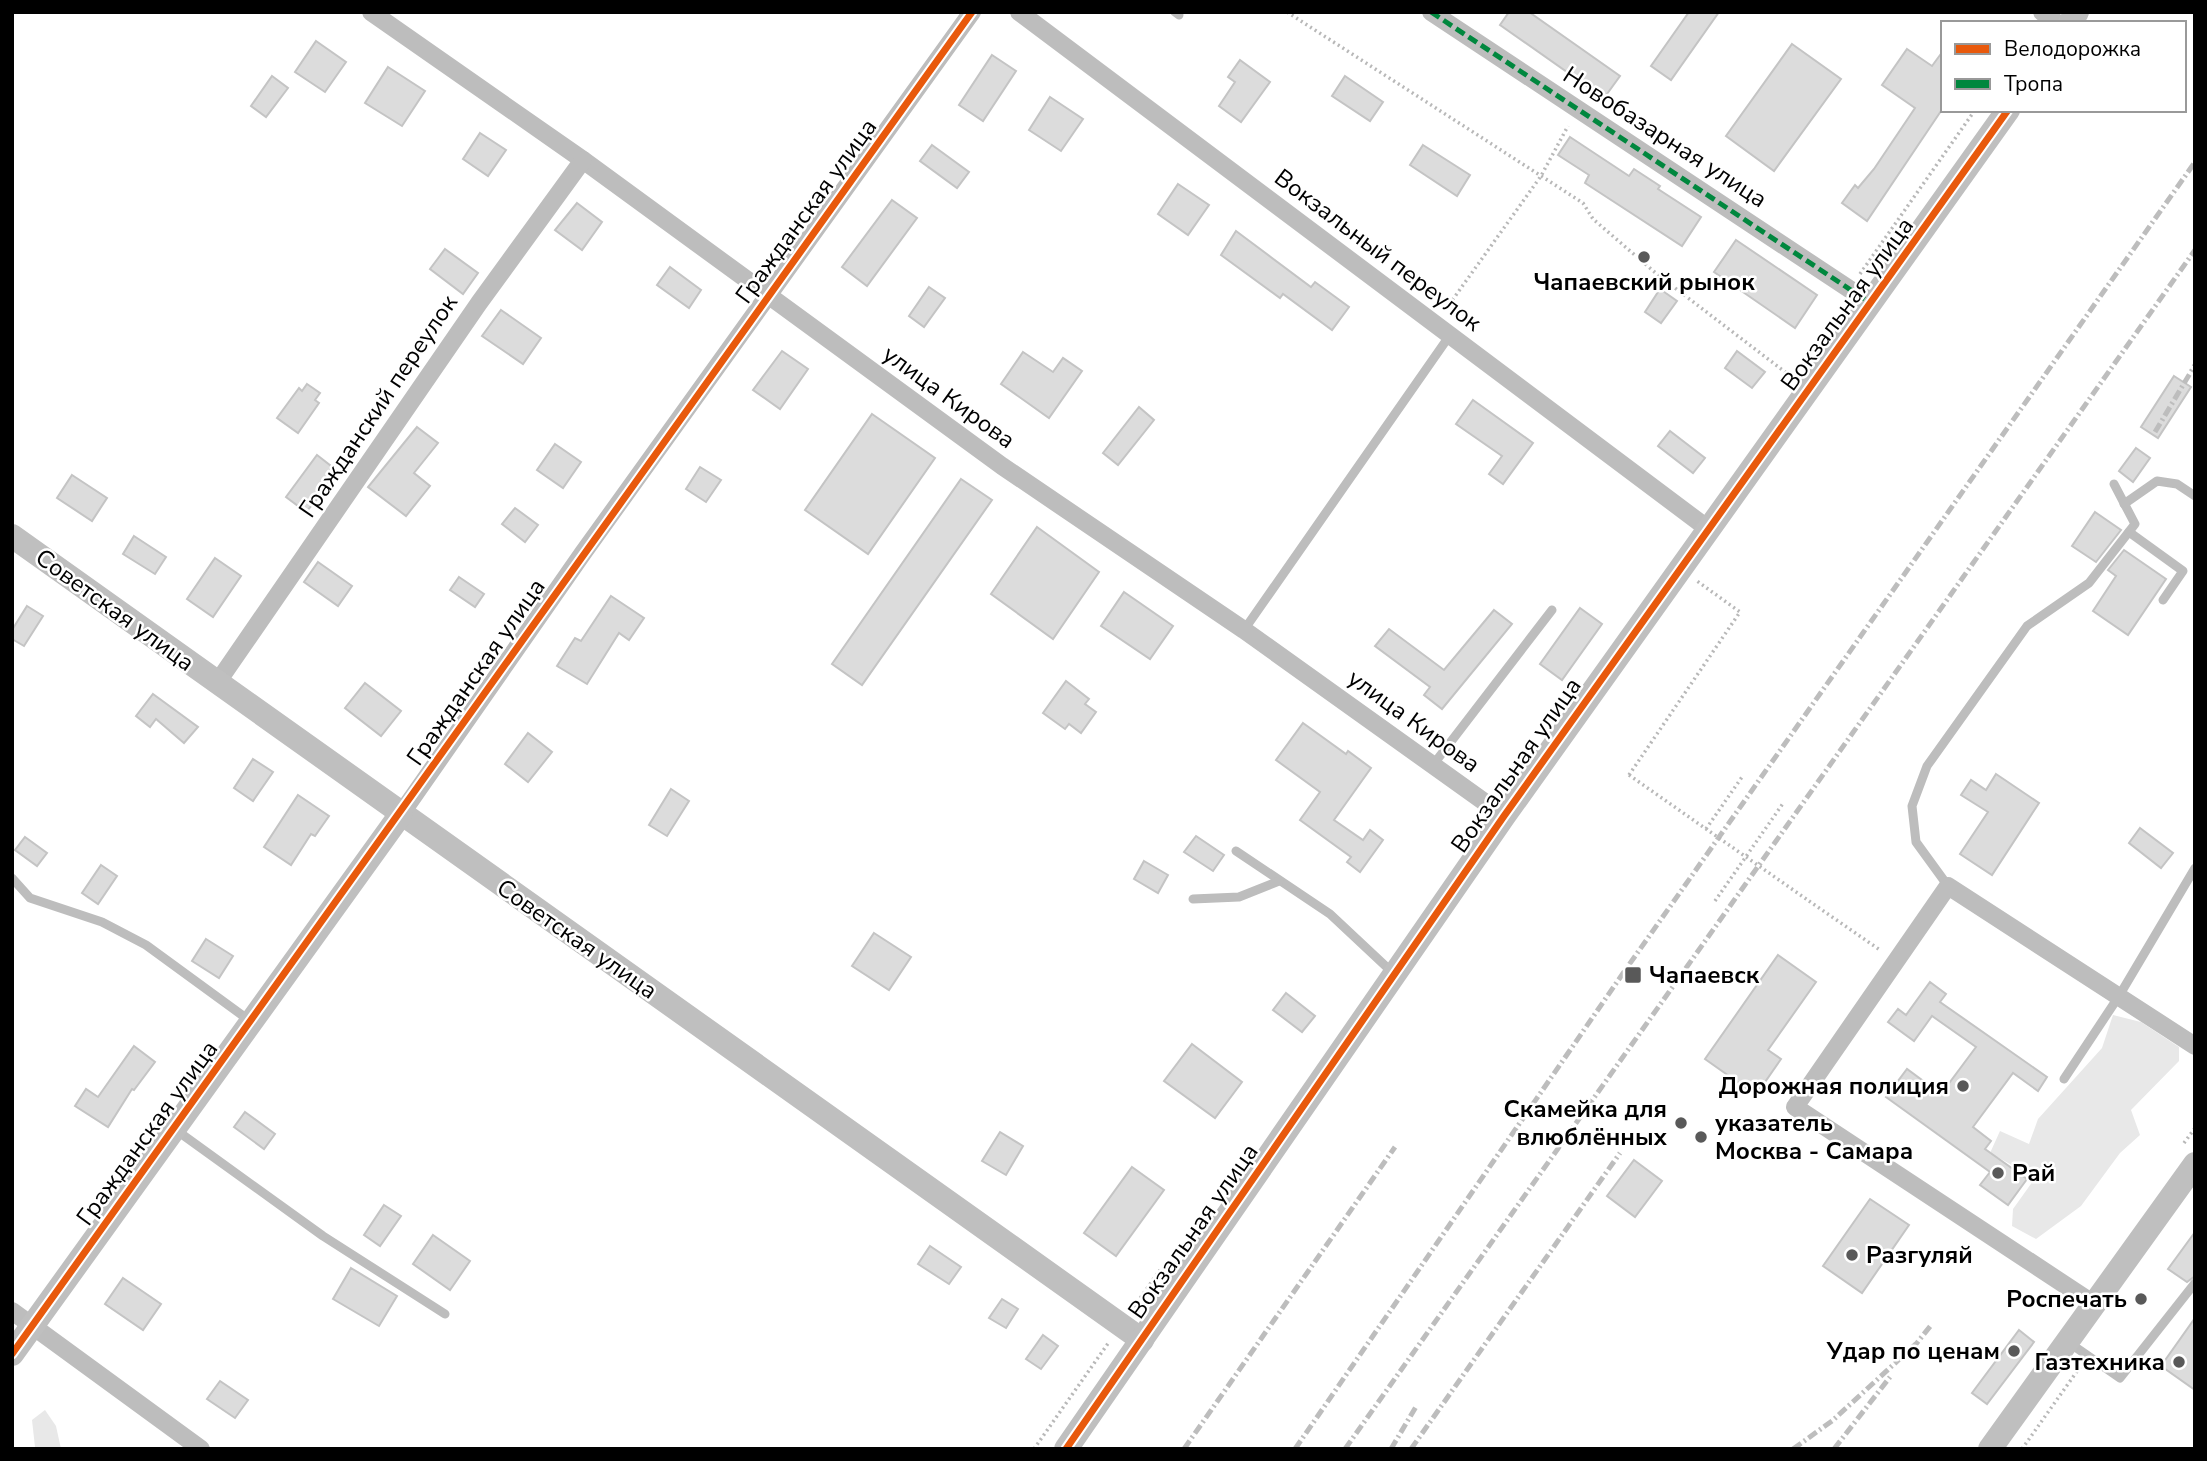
<svg xmlns="http://www.w3.org/2000/svg" width="2207" height="1461" font-family="'Nunito Sans',sans-serif">
<style>
.green{fill:#e8e8e8}
.building{fill:#dcdcdc;stroke:#c4c4c4;stroke-width:2}
.lines{fill:none;stroke-linecap:round;stroke-linejoin:round}
.path{stroke:#b8b8b8;stroke-width:3.5;stroke-dasharray:2 3.5;stroke-linecap:butt}
.lane{stroke:#bdbdbd;stroke-width:9}
.street{stroke:#bdbdbd;stroke-width:18}
.secondary{stroke:#bfbfbf;stroke-width:24}
.rail{stroke:#bdbdbd;stroke-width:5;stroke-dasharray:10 3.5 2 3.5;stroke-linecap:butt}
.path-bridge{stroke:#b8b8b8;stroke-width:3.5;stroke-dasharray:2 3.5;stroke-linecap:butt}
.quiet{stroke:#00873e;stroke-width:5;stroke-dasharray:10 5;stroke-linecap:butt}
.cycleway-casing{stroke:#fff;stroke-width:11}
.cycleway{stroke:#e8590c;stroke-width:7}
.poi-dot{fill:#595959;stroke:#fff;stroke-width:2.5}
.labels{text-anchor:middle;stroke-width:5;stroke-linejoin:round;paint-order:stroke}
.street-label{font-size:24px;fill:#000;stroke:#fff}
.poi-label{font-size:24px;font-weight:bold;fill:#000;stroke:#fff;text-anchor:end}
</style>
<rect width="100%" height="100%" fill="#fff"/>
<!-- green -->
<g class="green">
<path d="M2113 1015 2141 1022 2179 1047V1061L2131 1110 2140 1135 2120 1153 2081 1206 2036 1239 2012 1226 2013 1209 2033 1181 2019 1169 1990 1153 2000 1131 2029 1144 2038 1119 2102 1048Z"/>
<path d="M45 1410 56 1426 61 1449 35 1447 32 1420Z"/>
</g>
<!-- building -->
<g class="building">
<path d="M1509 12H1529L1620 76 1604 98 1500 25Z"/>
<path d="M1689 12H1719L1671 80 1651 66Z"/>
<path d="M316 41 346 62 325 92 295 72Z"/>
<path d="M1792 44 1841 79 1774 171 1726 136Z"/>
<path d="M1907 49 1932 66 1943 51V108L1867 221 1842 203 1855 185 1858 188 1874 169 1915 108 1882 85Z"/>
<path d="M992 55 1016 71 983 121 959 105Z"/>
<path d="M1240 60 1270 82 1241 122 1219 106 1235 82 1228 77Z"/>
<path d="M388 67 425 91 402 126 365 103Z"/>
<path d="M272 76 288 88 266 117 251 106Z"/>
<path d="M1345 76 1383 102 1370 121 1332 96Z"/>
<path d="M1050 97 1083 119 1061 151 1029 130Z"/>
<path d="M480 133 506 150 488 176 463 159Z"/>
<path d="M1570 137 1629 176 1634 169 1660 186 1658 189 1701 217 1682 246 1585 183 1589 175 1558 155Z"/>
<path d="M932 145 969 172 957 188 920 161Z"/>
<path d="M1423 145 1470 175 1457 196 1410 165Z"/>
<path d="M1178 184 1209 205 1188 235 1158 214Z"/>
<path d="M892 200 917 218 867 286 842 267Z"/>
<path d="M577 203 602 222 582 250 555 230Z"/>
<path d="M1236 231 1311 287 1315 282 1349 307 1332 330 1283 294 1280 298 1221 255Z"/>
<path d="M1736 240 1817 295 1795 328 1714 272Z"/>
<path d="M445 249 478 273 463 294 430 269Z"/>
<path d="M670 267 701 290 689 308 657 285Z"/>
<path d="M929 287 945 298 924 327 909 316Z"/>
<path d="M1660 289 1677 301 1661 323 1645 312Z"/>
<path d="M501 310 541 338 523 364 482 336Z"/>
<path d="M782 351 808 369 780 409 753 390Z"/>
<path d="M1737 351 1765 372 1752 388 1725 368Z"/>
<path d="M1023 352 1053 372 1063 358 1082 371 1049 418 1001 384Z"/>
<path d="M2174 376 2191 387 2158 438 2141 427Z"/>
<path d="M307 384 320 393 315 400 319 403 298 433 277 418 299 388 302 391Z"/>
<path d="M1473 400 1533 443 1503 484 1489 474 1502 456 1456 424Z"/>
<path d="M1139 407 1154 420 1118 465 1103 453Z"/>
<path d="M872 414 935 458 868 554 805 510Z"/>
<path d="M417 427 438 443 414 473 430 486 406 516 368 487Z"/>
<path d="M1670 431 1705 458 1693 473 1658 446Z"/>
<path d="M555 444 581 462 563 488 537 470Z"/>
<path d="M2136 448 2150 458 2133 482 2119 471Z"/>
<path d="M317 455 340 473 306 512 286 497Z"/>
<path d="M700 467 721 480 706 502 686 489Z"/>
<path d="M72 475 107 498 92 521 57 498Z"/>
<path d="M961 479 992 500 862 685 832 664Z"/>
<path d="M515 508 538 525 525 542 502 524Z"/>
<path d="M2095 512 2121 530 2096 562 2072 546Z"/>
<path d="M1037 527 1099 572 1053 639 991 594Z"/>
<path d="M134 536 166 557 155 574 123 554Z"/>
<path d="M2124 550 2166 579 2128 635 2093 611 2116 576 2108 570Z"/>
<path d="M215 558 241 576 213 617 187 599Z"/>
<path d="M318 562 352 586 338 606 304 582Z"/>
<path d="M459 577 484 594 475 607 450 590Z"/>
<path d="M1124 592 1173 626 1150 659 1101 626Z"/>
<path d="M611 596 644 618 629 640 619 633 587 684 557 666 575 638 581 641Z"/>
<path d="M27 606 43 616 24 646 12 639V630Z"/>
<path d="M1580 608 1602 624 1562 680 1540 664Z"/>
<path d="M1494 610 1512 624 1442 709 1424 695 1430 687 1375 646 1389 629 1444 670Z"/>
<path d="M1066 681 1089 699 1085 704 1096 712 1081 733 1069 724 1065 729 1043 713Z"/>
<path d="M365 683 401 711 381 736 345 708Z"/>
<path d="M153 694 198 727 184 743 156 719 150 727 136 716Z"/>
<path d="M1303 723 1346 754 1348 751 1371 768 1334 820 1363 840 1370 830 1383 840 1360 872 1347 862 1351 857 1300 820 1320 792 1276 760Z"/>
<path d="M528 733 552 752 528 782 505 764Z"/>
<path d="M253 759 273 772 253 801 234 788Z"/>
<path d="M1996 774 2039 803 1992 875 1960 854 1988 812 1961 795 1971 780 1986 790Z"/>
<path d="M671 789 689 801 667 836 649 825Z"/>
<path d="M298 795 329 816 315 836 311 834 291 865 264 847Z"/>
<path d="M2140 828 2173 853 2161 868 2129 843Z"/>
<path d="M1196 836 1224 855 1213 871 1184 852Z"/>
<path d="M25 837 47 853 37 866 15 850Z"/>
<path d="M1144 861 1168 875 1158 893 1134 879Z"/>
<path d="M101 865 117 876 98 904 82 893Z"/>
<path d="M874 933 911 957 889 990 852 966Z"/>
<path d="M206 939 233 956 219 978 192 961Z"/>
<path d="M1778 955 1816 982 1768 1050 1781 1059 1756 1095 1705 1059Z"/>
<path d="M1930 982 1946 994 1940 1002 2047 1077 2038 1091 2013 1073 1973 1127 1991 1141 1985 1149 2027 1179 2008 1205 1980 1185 1990 1172 1886 1097 1907 1069 1941 1094 1976 1047 1932 1016 1914 1041 1888 1022 1898 1009 1906 1015Z"/>
<path d="M1286 993 1315 1016 1302 1032 1273 1010Z"/>
<path d="M1192 1044 1242 1082 1215 1118 1164 1081Z"/>
<path d="M134 1046 155 1062 134 1090 132 1089 108 1127 75 1106 86 1089 98 1097Z"/>
<path d="M245 1112 275 1134 264 1149 234 1127Z"/>
<path d="M1000 1132 1023 1146 1006 1175 982 1161Z"/>
<path d="M1634 1160 1662 1181 1635 1217 1607 1196Z"/>
<path d="M1132 1167 1164 1190 1116 1256 1084 1233Z"/>
<path d="M1870 1199 1909 1225 1862 1293 1823 1266Z"/>
<path d="M384 1205 401 1216 380 1246 364 1235Z"/>
<path d="M2195 1232V1276L2187 1282 2168 1269Z"/>
<path d="M433 1235 470 1261 450 1290 413 1264Z"/>
<path d="M930 1246 961 1267 949 1284 918 1264Z"/>
<path d="M351 1268 397 1296 379 1326 333 1299Z"/>
<path d="M123 1278 161 1304 143 1330 105 1304Z"/>
<path d="M1002 1299 1018 1309 1006 1328 989 1318Z"/>
<path d="M2195 1318V1390L2161 1366Z"/>
<path d="M2019 1330 2034 1342 1987 1404 1972 1393Z"/>
<path d="M1043 1335 1058 1346 1041 1369 1026 1359Z"/>
<path d="M220 1381 248 1400 235 1418 207 1399Z"/>
</g>
<g class="lines">
<!-- path -->
<g class="path">
<path d="M1287 12 1583 203 1593 219 1658 275 1789 375"/>
<path d="M1860 274 1975 110"/>
<path d="M1462 320 1465 315 1451 302 1541 176 1568 126"/>
<path d="M1629 775 1740 612 1697 581"/>
<path d="M1706 829 1742 777"/>
<path d="M1715 901 1784 802"/>
<path d="M1809 901 1880 950"/>
<path d="M2184 1143 2195 1128"/>
<path d="M1134 1307 1160 1270"/>
<path d="M1034 1449 1109 1342"/>
<path d="M2022 1449 2080 1367"/>
</g>
<!-- lane -->
<g class="lane">
<path d="M1175 12 1179 15"/>
<path d="M2124 504 2157 481 2177 484 2195 496"/>
<path d="M2129 532 2183 571 2163 600"/>
<path d="M1244 630 1450 335"/>
<path d="M1433 765 1552 610"/>
<path d="M1236 851 1330 914 1393 973"/>
<path d="M12 878 30 898 102 922 146 945 250 1021"/>
<path d="M1948 886 1916 842 1912 806 1927 766 2027 626 2089 583 2135 524 2114 484"/>
<path d="M1193 899 1239 897 1279 881"/>
<path d="M2064 1079 2119 996 2195 868"/>
<path d="M176 1130 323 1236 445 1314"/>
<path d="M2068 1342 2120 1378 2195 1283"/>
</g>
<!-- street -->
<g class="street">
<path d="M371 12 583 160 1002 466 1244 630 1504 816"/>
<path d="M1019 12 1707 528"/>
<path d="M1431 12 1872 304"/>
<path d="M2042 12 2057 23"/>
<path d="M217 683 479 303 583 160"/>
<path d="M401 814 583 553 972 12"/>
<path d="M2094 1304 1795 1107 1948 886 2195 1046"/>
<path d="M12 1311 201 1449"/>
</g>
<!-- secondary -->
<g class="secondary">
<path d="M2070 23 2077 12"/>
<path d="M12 536 1142 1340"/>
<path d="M12 1354 401 814"/>
<path d="M1066 1449 1504 816 2008 110"/>
<path d="M1990 1449 2195 1164"/>
</g>
<!-- rail -->
<g class="rail">
<path d="M2155 432 2195 365"/>
<path d="M1912 1349 1932 1324"/>
<path d="M1184 1449 1395 1147"/>
<path d="M1295 1449 1626 969 2195 162"/>
<path d="M1345 1449 2195 250"/>
<path d="M1391 1449 1417 1405"/>
<path d="M1411 1449 1620 1153"/>
<path d="M1793 1449 1832 1421 1917 1343"/>
<path d="M1834 1449 1890 1377"/>
</g>
<!-- path-bridge -->
<path class="path-bridge" d="M1629 775 1809 901"/>
<!-- quiet -->
<path class="quiet" d="M1431 12 1872 304"/>
<!-- cycleway casing -->
<g class="cycleway-casing">
<g id="cycleway">
<path d="M12 1354 972 12"/>
<path d="M1066 1449 1504 816 2008 110"/>
</g>
</g>
<!-- cycleway -->
<use href="#cycleway" class="cycleway"/>
</g>
<!-- markers -->
<g class="poi-dot">
<circle cx="1644" cy="257" r="7"/>
<rect x="1624" y="966" width="18" height="18" rx="3.5"/>
<circle cx="1963" cy="1086" r="7"/>
<circle cx="1681" cy="1123" r="7"/>
<circle cx="1701" cy="1137" r="7"/>
<circle cx="1998" cy="1173" r="7"/>
<circle cx="1852" cy="1255" r="7"/>
<circle cx="2141" cy="1299" r="7"/>
<circle cx="2014" cy="1351" r="7"/>
<circle cx="2179" cy="1362" r="7"/>
</g>
<g class="labels">
<!-- street labels -->
<g class="street-label">
<text transform="translate(1665 137) rotate(33)" y="8">Новобазарная улица</text>
<text transform="translate(806 211) rotate(-54)" y="8">Гражданская улица</text>
<text transform="translate(1378 250) rotate(37)" y="8">Вокзальный переулок</text>
<text transform="translate(1847 304) rotate(-54)" y="8">Вокзальная улица</text>
<text transform="translate(949 397) rotate(36)" y="8">улица Кирова</text>
<text transform="translate(378 406) rotate(-56)" y="8">Гражданский переулок</text>
<text transform="translate(115 610) rotate(36)" y="8">Советская улица</text>
<text transform="translate(476 672) rotate(-55)" y="8">Гражданская улица</text>
<text transform="translate(1414 721) rotate(36)" y="8">улица Кирова</text>
<text transform="translate(1516 765) rotate(-55)" y="8">Вокзальная улица</text>
<text transform="translate(577 939) rotate(35)" y="8">Советская улица</text>
<text transform="translate(147 1133) rotate(-54)" y="8">Гражданская улица</text>
<text transform="translate(1193 1231) rotate(-55)" y="8">Вокзальная улица</text>
</g>
<!-- poi labels -->
<g class="poi-label">
<text x="1644" y="290" text-anchor="middle">Чапаевский рынок</text>
<text x="1649" y="983" text-anchor="start">Чапаевск</text>
<text x="1949" y="1094">Дорожная полиция</text>
<text x="1667" y="1117">Скамейка для<tspan x="1667" dy="28">влюблённых</tspan></text>
<text x="1715" y="1131" text-anchor="start">указатель<tspan x="1715" dy="28">Москва - Самара</tspan></text>
<text x="2012" y="1181" text-anchor="start">Рай</text>
<text x="1866" y="1263" text-anchor="start">Разгуляй</text>
<text x="2127" y="1307">Роспечать</text>
<text x="2000" y="1359">Удар по ценам</text>
<text x="2165" y="1370">Газтехника</text>
</g>
</g>
<!-- border -->
<rect width="2207" height="1461" fill="none" stroke="#000000" stroke-width="28"/>
<!-- legend -->
<rect x="1941" y="21" width="245" height="91" fill="#ffffff" stroke="#999999" stroke-width="2"/>
<rect x="1955" y="44" width="35" height="10" fill="#e8590c" stroke="#999999" stroke-width="2"/>
<text x="2004" y="56" font-size="21" fill="#000000">Велодорожка</text>
<rect x="1955" y="79" width="35" height="10" fill="#00873e" stroke="#999999" stroke-width="2"/>
<text x="2004" y="91" font-size="21" fill="#000000">Тропа</text>
</svg>
